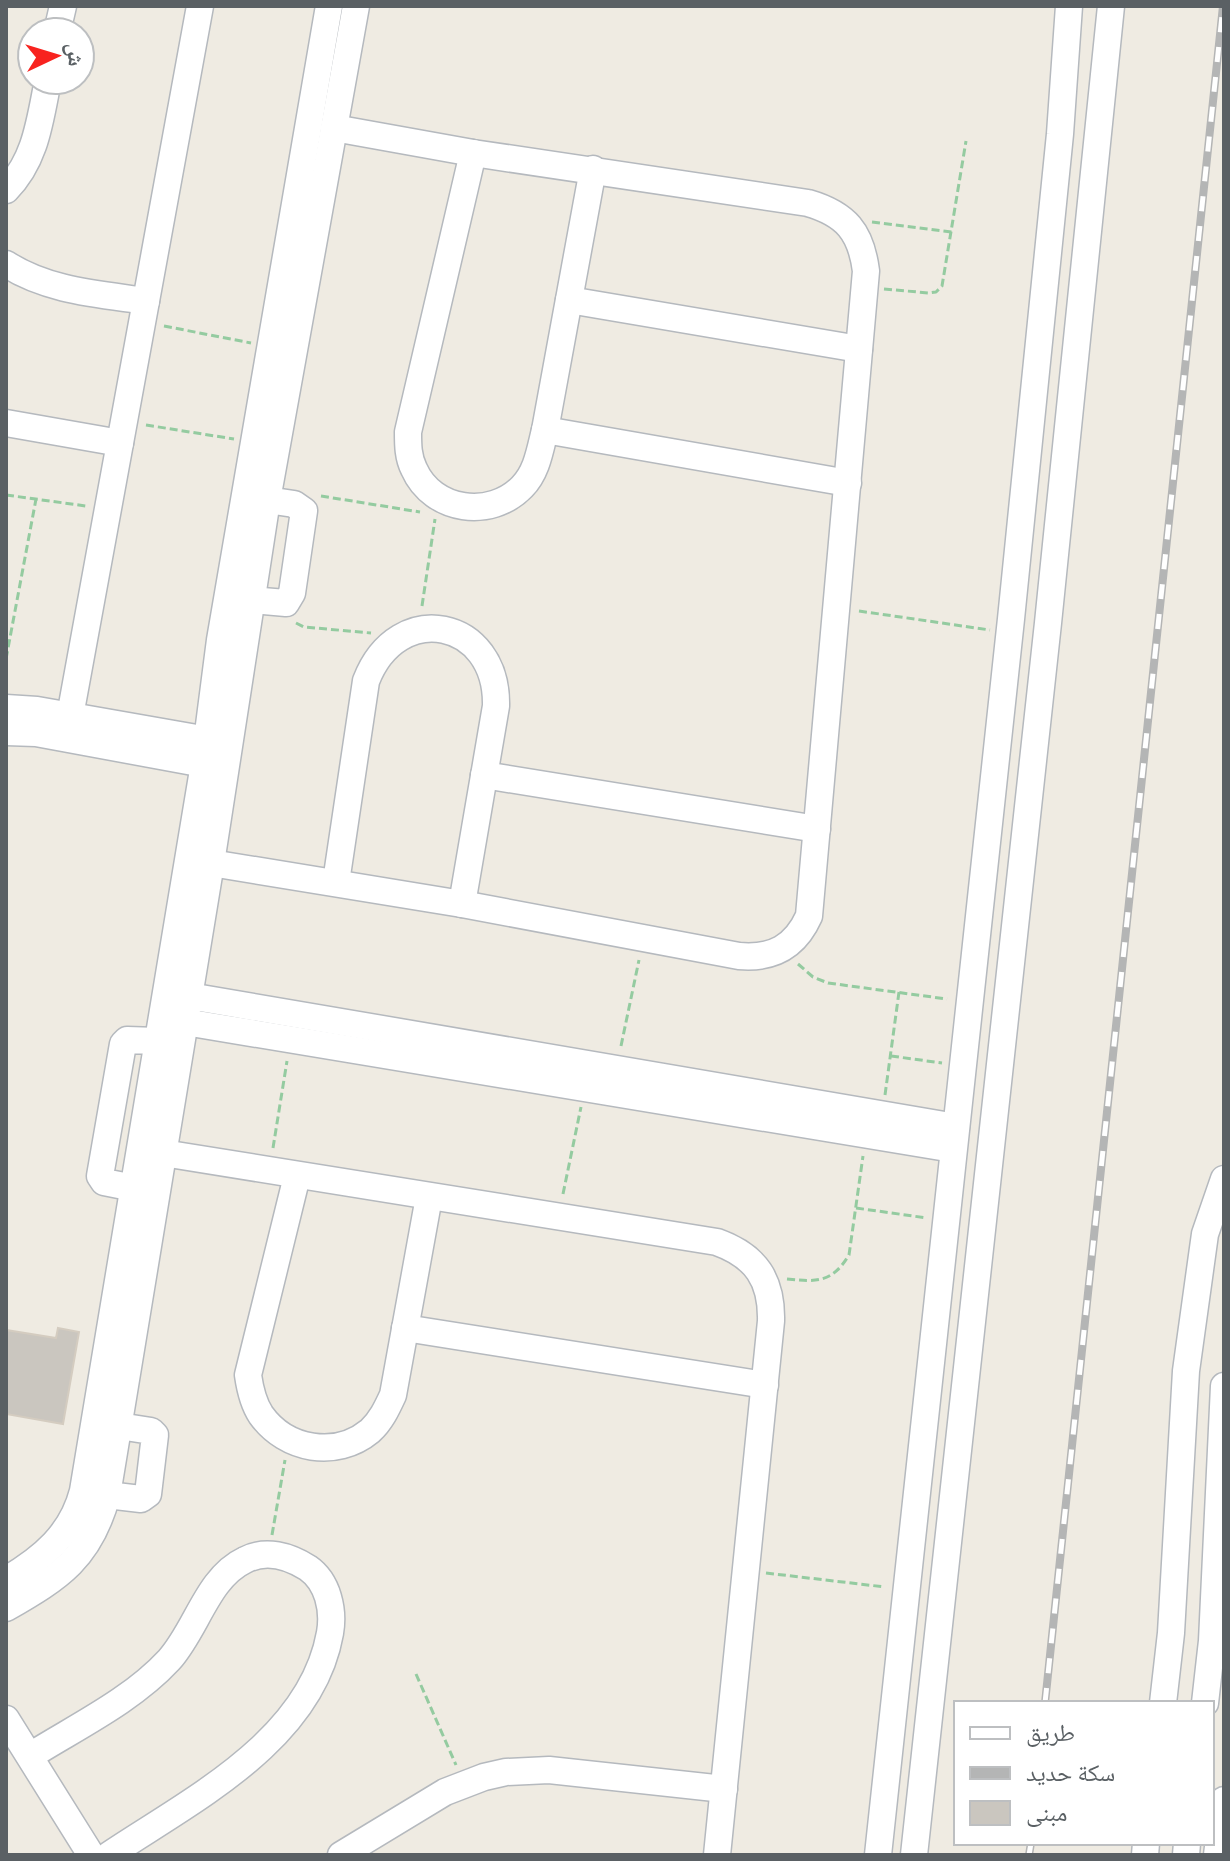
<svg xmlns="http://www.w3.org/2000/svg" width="1230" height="1861" font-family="Signika,'Noto Naskh Arabic',sans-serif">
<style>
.building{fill:#cac6bf;stroke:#d4ccc0;stroke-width:2}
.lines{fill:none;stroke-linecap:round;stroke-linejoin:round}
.minor-casing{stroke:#b5b9be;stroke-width:29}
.path{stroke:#94cba0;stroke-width:3;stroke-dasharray:8 4;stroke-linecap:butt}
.minor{stroke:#fff;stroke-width:26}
.rail-casing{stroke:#b4b5b5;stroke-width:8}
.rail{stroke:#fff;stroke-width:5;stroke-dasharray:15;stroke-linecap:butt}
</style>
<rect width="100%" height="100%" fill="#efebe2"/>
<!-- building -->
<path class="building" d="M58 1328 79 1332 63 1424 6 1414V1330L56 1338Z"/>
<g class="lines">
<!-- minor casing -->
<g class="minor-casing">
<g id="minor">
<path d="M57 32 63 6"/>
<path d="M473 153 408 432C408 445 408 457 414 469 433 512 491 519 522 487 537 472 540 450 545 430L593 169"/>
<path d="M6 190C36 160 40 120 48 80"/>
<path d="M6 264C48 291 98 294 146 301"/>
<path d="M569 300 859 349"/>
<path d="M6 423 120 443"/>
<path d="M545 430 848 483"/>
<path d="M251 600 286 603 292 593 304 511 294 504 267 500"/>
<path d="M6 708 37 710 208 740"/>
<path d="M70 716 200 6"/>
<path d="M6 732 36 733 204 764"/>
<path d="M484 775 817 829"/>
<path d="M211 863 462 904 739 956C773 959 795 947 809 916L866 271C861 232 846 214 808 203L473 153 334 128"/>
<path d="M336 882 366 681C398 598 498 619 496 706L462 904"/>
<path d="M189 996 956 1127"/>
<path d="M185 1022 953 1149"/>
<path d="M163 1153 717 1242C756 1256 772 1280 771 1321L717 1855"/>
<path d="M297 1176 248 1375C250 1389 253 1403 261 1415 286 1450 336 1459 370 1431 381 1421 387 1408 393 1395L429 1197"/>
<path d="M134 1188 104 1182 100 1176 123 1044 127 1040 158 1041"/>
<path d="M405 1328 765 1385"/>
<path d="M107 1495 141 1499 148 1494 155 1435 151 1431 119 1426"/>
<path d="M6 1580C43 1558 72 1534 83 1491L204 764 220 640 329 6"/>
<path d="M6 1608C60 1577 90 1558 107 1495L211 863 267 500 356 6"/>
<path d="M1163 1703 1171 1633 1186 1371 1205 1234 1224 1179"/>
<path d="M1205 1703 1212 1641 1224 1386"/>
<path d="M6 1719 91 1855"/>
<path d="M30 1756C76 1727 131 1701 169 1660 197 1629 207 1578 245 1560 266 1549 289 1556 308 1568 328 1582 334 1610 330 1633 311 1741 191 1800 109 1855"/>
<path d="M341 1855 445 1792 484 1777 506 1772 549 1770 724 1789"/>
<path d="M878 1855 1011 619 1060 134 1069 6"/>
<path d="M914 1855 1048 623 1111 6"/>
<path d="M1145 1855 1146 1843"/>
<path d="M1186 1855 1187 1843"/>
<path d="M1217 1855 1224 1800"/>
</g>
</g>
<!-- path -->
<g class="path">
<path d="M872 222 952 232"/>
<path d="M884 289 929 293 936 292 942 286 966 141"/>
<path d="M164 326 251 343"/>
<path d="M146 425 234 439"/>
<path d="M6 495 86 506"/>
<path d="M321 496 420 512"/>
<path d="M422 606 435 519"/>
<path d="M859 611 990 630"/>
<path d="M296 623 304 627 371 633"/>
<path d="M6 659 36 499"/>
<path d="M798 964 813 977 828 983 947 999"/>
<path d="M621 1046 639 960"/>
<path d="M891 1056 942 1063"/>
<path d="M885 1095 899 992"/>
<path d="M273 1148 287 1061"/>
<path d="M563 1194 581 1107"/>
<path d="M856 1208 927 1218"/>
<path d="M787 1279C817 1282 832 1283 849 1255L863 1156"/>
<path d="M272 1535 285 1460"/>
<path d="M766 1573 885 1587"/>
<path d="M416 1674 456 1765"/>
</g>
<!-- minor -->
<use href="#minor" class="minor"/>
<!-- rail casing -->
<g class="rail-casing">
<g id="rail">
<path d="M1045 1703 1223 6"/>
<path d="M1029 1855 1031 1843"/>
</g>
</g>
<!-- rail -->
<use href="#rail" class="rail"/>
</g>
<!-- border -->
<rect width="1230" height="1861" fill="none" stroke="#5a6064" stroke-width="16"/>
<!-- legend -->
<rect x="954" y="1701" width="260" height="144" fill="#ffffff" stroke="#bdbfc1" stroke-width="2"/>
<rect x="970" y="1727" width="40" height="12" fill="#ffffff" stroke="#bdbfc1" stroke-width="2"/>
<text x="1026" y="1741" font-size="24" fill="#5a6064">طريق</text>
<rect x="970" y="1767" width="40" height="12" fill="#b4b5b5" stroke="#bdbfc1" stroke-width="2"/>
<text x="1026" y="1781" font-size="24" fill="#5a6064">سكة حديد</text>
<rect x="970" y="1801" width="40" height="24" fill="#cac6bf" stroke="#bdbfc1" stroke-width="2"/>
<text x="1026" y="1821" font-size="24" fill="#5a6064">مبنى</text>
<!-- north arrow -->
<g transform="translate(56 56) rotate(86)"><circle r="38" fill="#ffffff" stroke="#bdbfc1" stroke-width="2"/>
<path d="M0-6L14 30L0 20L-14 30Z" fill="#f8231f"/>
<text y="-12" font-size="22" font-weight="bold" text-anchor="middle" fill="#5a6064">ش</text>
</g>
</svg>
